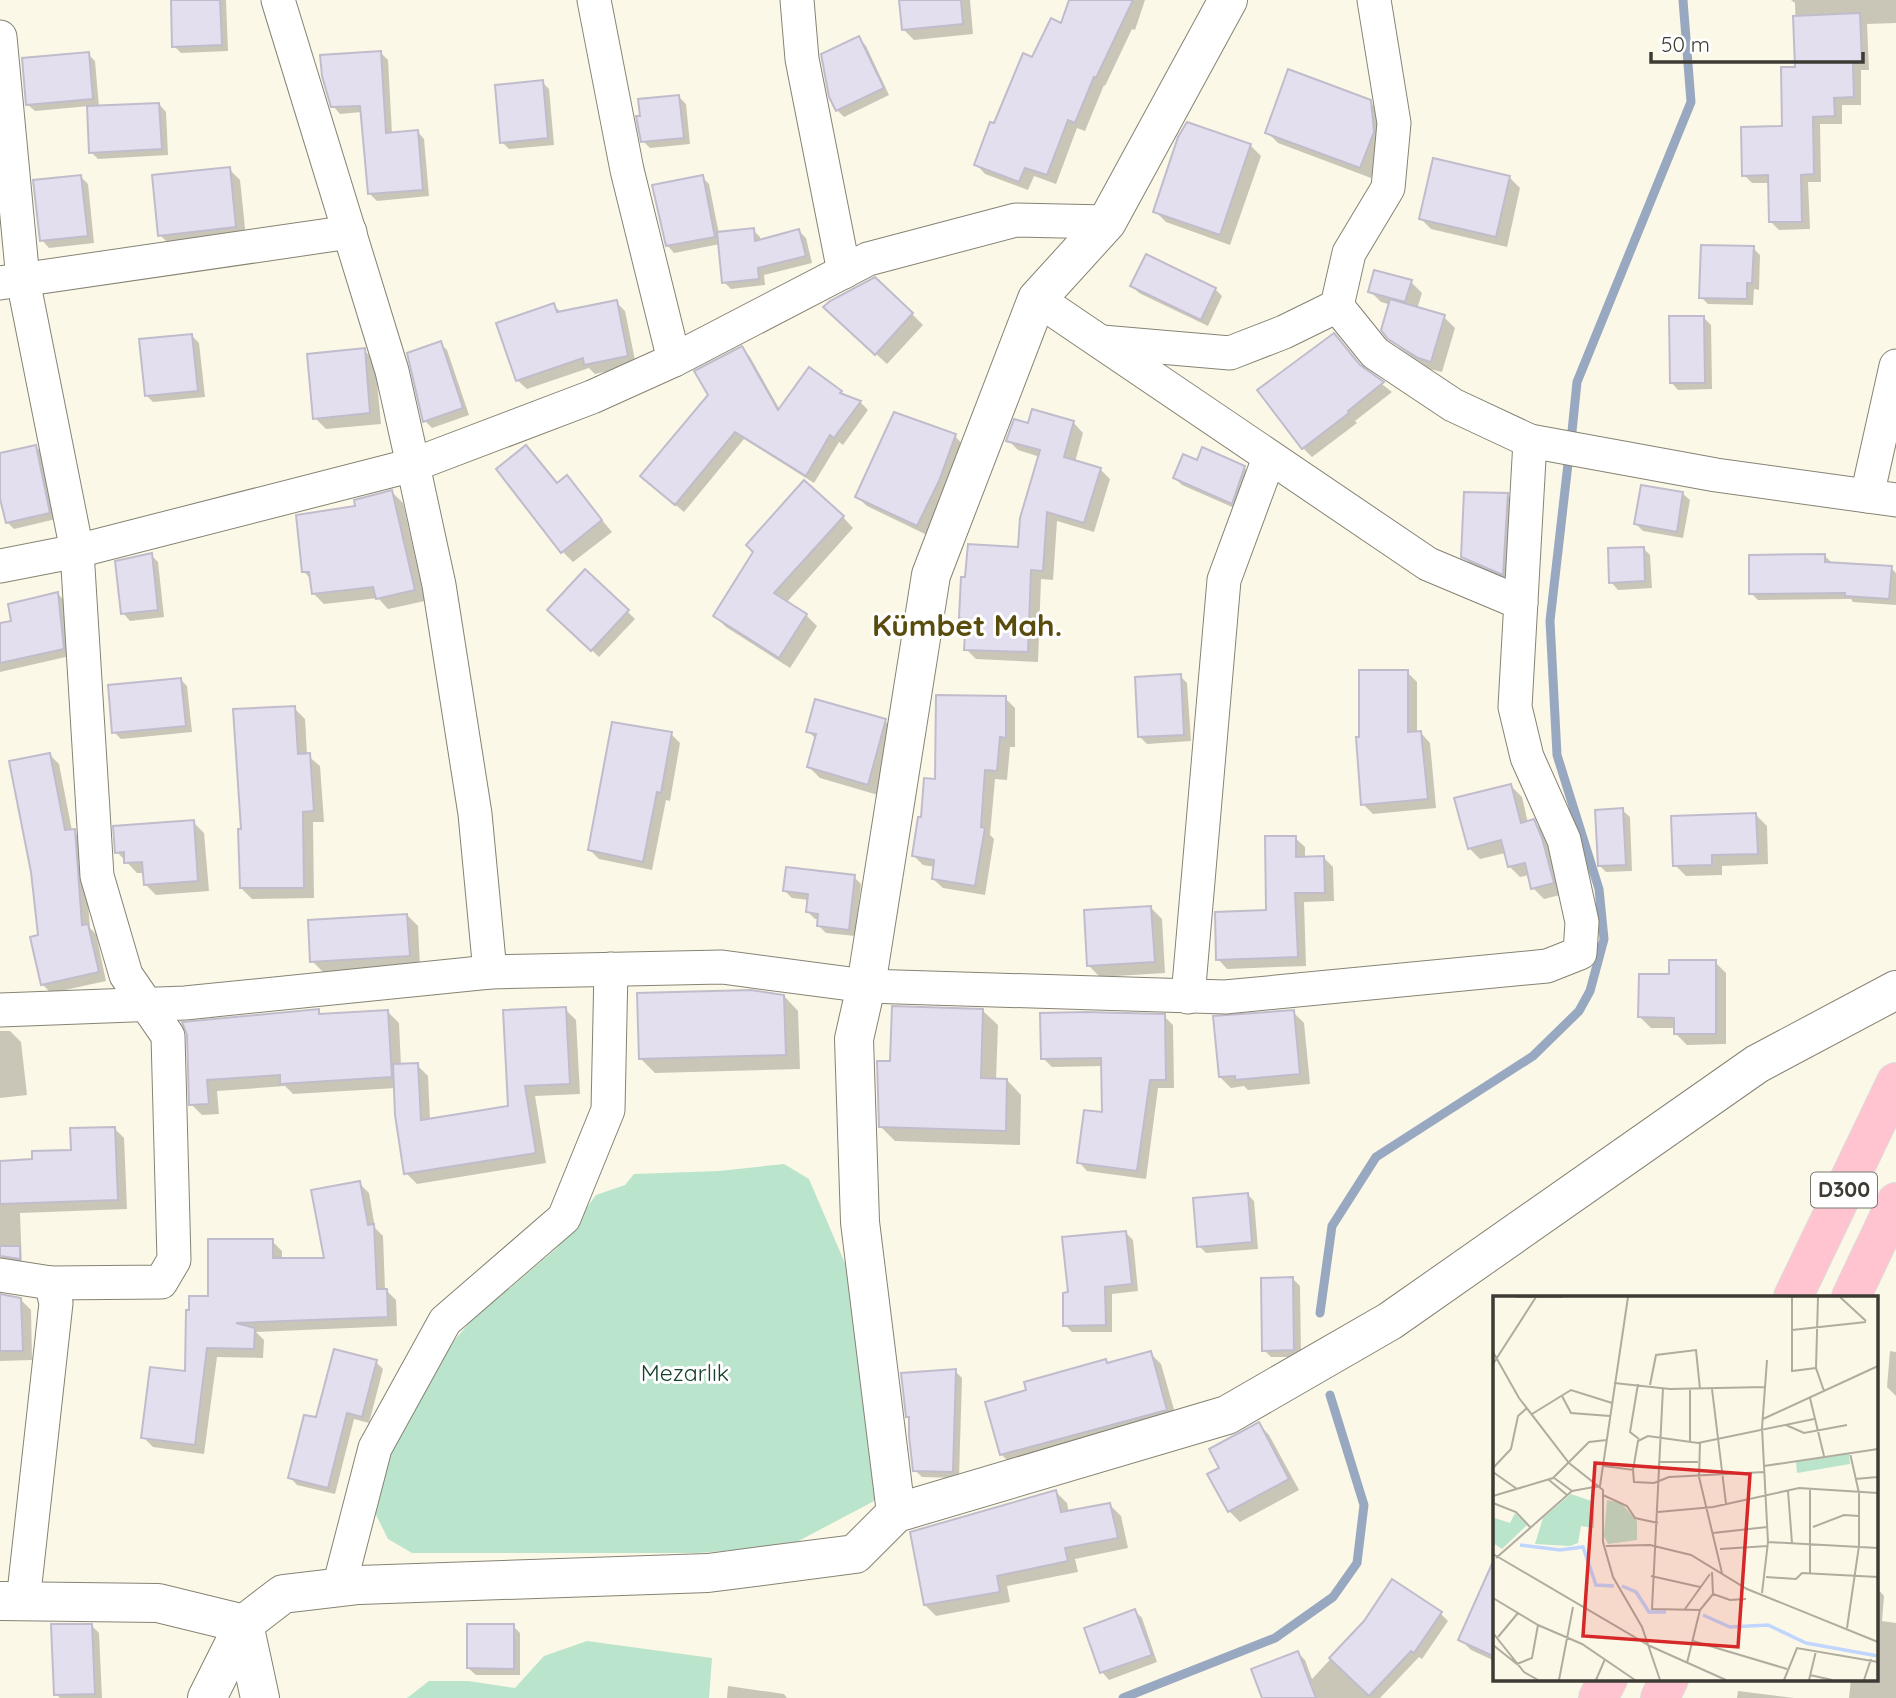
<svg xmlns="http://www.w3.org/2000/svg" width="1896" height="1698" font-family="Quicksand,sans-serif">
<style>
.green{fill:#bae4cc}
.shadow{fill:#0003}
.lines{fill:none;stroke-linecap:round;stroke-linejoin:round}
.stream{stroke:#99a8c1;stroke-width:9}
.building{fill:#e4dfef;stroke:#c1bccb;stroke-width:2}
.street-casing{stroke:#868374;stroke-width:35}
.secondary-casing{stroke:#868374;stroke-width:40}
.highway-casing{stroke:#dcdcda;stroke-width:40}
.street{stroke:#fff;stroke-width:33}
.secondary{stroke:#fff;stroke-width:38}
.highway{stroke:#ffc4cf;stroke-width:38}
.labels{text-anchor:middle;stroke-width:6;stroke-linejoin:round;paint-order:stroke}
.shield{fill:#fff;stroke:#777671;stroke-width:2}
.shield-label{font-size:21px;font-weight:bold;fill:#3d3b34}
.park-label{font-size:23px;fill:#16422d;stroke:#fff}
.district-label{font-size:30px;font-weight:bold;fill:#594c0d;stroke:#fff}
.inset-river{fill:none;stroke:#c1d6fd;stroke-width:3.5}
.inset-road{fill:none;stroke:#b0ac9f;stroke-width:2}
.view{fill:#d62828;fill-opacity:0.15;stroke:#d62828;stroke-width:3.5}
.inset-edge{fill:none;stroke:#3d3b34;stroke-width:3.5}
</style>
<rect width="100%" height="100%" fill="#fcf8e7"/>
<!-- green -->
<g class="green">
<path d="M784 1164 809 1179 847 1268 876 1500 789 1546 698 1553H412L388 1539 375 1513 391 1444 417 1384 470 1322 557 1248 596 1195 625 1185 634 1174 719 1171Z"/>
<path d="M587 1641 712 1658 709 1698H407L429 1681H468L515 1688 544 1656Z"/>
</g>
<!-- shadow -->
<g class="shadow">
<path d="M172 0H226L228 51 181 53 174 46Z"/>
<path d="M901 0H970L973 34 914 40 903 29Z"/>
<path d="M1070 0H1145L1135 30 1132 29 1105 86 1104 85 1085 131 1077 128 1056 184 1034 176 1028 190 985 174 976 164 1033 59 1062 25Z"/>
<path d="M1791 0H1896V23L1867 24 1869 70H1861V105H1842V124H1820L1821 182H1808L1810 229 1779 230 1771 222 1770 183H1752L1744 175 1784 128 1797 69 1795 3Z"/>
<path d="M859 39 866 46 889 95 844 117 837 110Z"/>
<path d="M381 53 388 60 392 134 417 131 424 139 429 196 377 201 370 194 362 112 340 114 333 106Z"/>
<path d="M88 54 95 61 99 107 159 104 166 112 168 155 98 159 91 152 89 106 35 111 27 104Z"/>
<path d="M542 82 549 89 554 145 509 149 502 142Z"/>
<path d="M679 97 686 104 690 144 650 148 643 141Z"/>
<path d="M1370 102 1381 113 1384 144 1371 178 1278 143 1267 132Z"/>
<path d="M1250 145 1261 156 1230 245 1166 222 1155 211Z"/>
<path d="M229 169 240 180 246 238 171 246 160 235Z"/>
<path d="M81 177 88 184 94 243 49 248 42 240Z"/>
<path d="M702 177 709 184 719 234 753 230 760 237V241L799 231 806 238 812 263 764 275 765 285 731 289 724 282 720 244 674 253 667 245Z"/>
<path d="M1509 177 1520 188 1507 247 1431 229 1420 218Z"/>
<path d="M1753 248 1760 255 1759 290 1754 289 1753 305 1708 304 1701 297Z"/>
<path d="M1411 282 1422 293 1417 309 1444 317 1455 328 1442 372 1430 369 1401 349 1389 337 1391 305 1381 302 1370 291Z"/>
<path d="M1132 286 1215 289 1222 296 1208 326 1139 293Z"/>
<path d="M616 302 625 311 636 365 595 374 589 368 527 389 517 380 553 305 562 313Z"/>
<path d="M912 314 923 325 887 364 837 318Z"/>
<path d="M1704 318 1711 325 1712 389 1678 390 1671 382Z"/>
<path d="M192 336 199 343 205 397 153 402 146 395Z"/>
<path d="M440 343 447 350 469 415 432 428 425 421Z"/>
<path d="M742 348 750 357 780 410 840 392 845 397 860 402 868 410 843 445 839 442 814 483 744 439 684 512 651 484Z"/>
<path d="M364 350 375 361 381 424 326 429 315 418Z"/>
<path d="M1364 370 1392 392 1355 421 1357 423 1312 457 1303 448Z"/>
<path d="M1073 422 1083 433 1075 462 1100 469 1110 479 1094 532 1057 521 1053 580 1041 579 1038 662 976 659 966 649 967 623 961 617 1020 549 1040 457 1018 450 1008 440 1029 425Z"/>
<path d="M955 436 964 446 927 535 867 506 857 497Z"/>
<path d="M36 447 43 454 56 519 14 529 7 522 0 491V455Z"/>
<path d="M526 447 558 485 567 478 612 532 573 562 562 551Z"/>
<path d="M1203 450 1244 468 1252 475 1239 510 1182 485 1175 478 1198 462Z"/>
<path d="M392 492 403 503 425 601 388 609 378 598 324 604 313 593 312 580 304 572 357 507Z"/>
<path d="M1682 493 1690 500 1683 538 1643 531 1636 524Z"/>
<path d="M1507 495 1518 506 1514 584 1474 568 1463 556Z"/>
<path d="M843 517 853 528 786 603 806 615 817 626 790 668 726 627 715 616Z"/>
<path d="M1643 548 1650 555 1652 588 1618 590 1611 582Z"/>
<path d="M151 555 158 562 164 617 130 621 123 613Z"/>
<path d="M1825 556 1832 563 1891 568 1896 573V605L1853 602 1851 599 1758 600 1751 593Z"/>
<path d="M585 571 635 619 599 657 550 610Z"/>
<path d="M58 594 65 601 70 656 0 672V625L13 622Z"/>
<path d="M1407 672 1417 682V733H1421L1430 743 1436 808 1373 814 1363 804 1361 738Z"/>
<path d="M1180 676 1187 683 1191 741 1147 744 1140 737Z"/>
<path d="M180 679 187 686 192 732 121 739 114 732Z"/>
<path d="M1005 698 1015 708V747H1010L1007 780 995 779 990 835 994 839 985 895 943 888 933 879 935 867 923 865 913 855 922 819 936 781Z"/>
<path d="M294 708 305 719 307 755 320 766 324 822H313L314 898 252 899 241 888 242 830Z"/>
<path d="M885 721 896 732 878 795 820 778 809 767 816 739 808 731Z"/>
<path d="M671 734 680 743 670 801 666 800 652 870 599 859 590 850Z"/>
<path d="M50 755 59 764 72 831 83 840 90 928 96 934 106 981 51 993 42 984 40 936 33 872Z"/>
<path d="M1511 786 1522 797 1528 823 1533 821 1544 832 1564 894 1544 899 1533 888 1529 875 1520 877 1509 866 1505 853 1480 859 1469 848Z"/>
<path d="M1622 810 1630 817 1632 871 1606 872 1599 865Z"/>
<path d="M1756 815 1767 826 1768 864 1722 866V875L1686 876 1675 865Z"/>
<path d="M193 822 204 833 209 891 156 895 145 884 144 873H137L117 852Z"/>
<path d="M1295 838 1305 847V858H1324L1333 867 1334 901 1304 902 1306 966 1227 969 1218 959 1268 911Z"/>
<path d="M854 877 861 884 855 936 826 933 819 926V919H815L808 912 809 900 792 898 785 891Z"/>
<path d="M1151 908 1162 919 1165 973 1100 977 1089 966Z"/>
<path d="M407 915 418 926 420 967 323 972 312 961Z"/>
<path d="M1715 962 1726 973V1044L1687 1045 1676 1034V1028H1651L1640 1017 1671 976Z"/>
<path d="M784 996 798 1011 800 1069 655 1073 640 1058Z"/>
<path d="M565 1009 576 1020 580 1094 535 1096 546 1163 417 1184 406 1173 396 1088 293 1094 285 1086 217 1091 219 1114 202 1115 191 1104 189 1035 318 1011 323 1015 388 1012 399 1023 401 1066 417 1065 428 1076 430 1120 510 1108Z"/>
<path d="M983 1011 998 1025 996 1080H1007L1021 1095 1020 1145 895 1141 881 1127 892 1063Z"/>
<path d="M1293 1012 1304 1023 1310 1084 1248 1090 1244 1086 1231 1088 1220 1077Z"/>
<path d="M1164 1016 1173 1025 1174 1088H1158L1146 1179 1087 1171 1079 1162 1103 1114V1066L1052 1067 1043 1058Z"/>
<path d="M0 1031H10L21 1042 27 1095 0 1098Z"/>
<path d="M114 1128 124 1138 127 1209 20 1213 22 1267 0 1269V1162L34 1161 72 1151Z"/>
<path d="M359 1183 369 1193 375 1228 383 1236 385 1289 396 1300 397 1326 256 1332 264 1340 263 1358 217 1357 204 1454 153 1447 143 1437 187 1373 210 1298 272 1241 282 1251V1260H326Z"/>
<path d="M1247 1194 1254 1201 1258 1249 1206 1253 1199 1246Z"/>
<path d="M1125 1232 1133 1240 1138 1291 1112 1294V1332H1072L1065 1325 1070 1294Z"/>
<path d="M1293 1279 1300 1286 1301 1357H1271L1264 1350Z"/>
<path d="M0 1295 20 1299 31 1310 32 1360 0 1361Z"/>
<path d="M1890 1351 1896 1352V1396L1887 1387Z"/>
<path d="M1150 1353 1161 1364 1177 1420 1012 1465 1001 1454 1029 1391 1106 1361 1109 1364Z"/>
<path d="M376 1362 383 1369 369 1423 354 1419 335 1494 297 1485 290 1477 317 1420Z"/>
<path d="M955 1371 962 1378 959 1478 922 1477 915 1470 911 1419 908 1416Z"/>
<path d="M1259 1424 1269 1435 1299 1490 1240 1522 1229 1511Z"/>
<path d="M1056 1492 1067 1503 1069 1513 1110 1505 1121 1516 1128 1548 1075 1559 1078 1572 1007 1586 1010 1602 936 1616 925 1605Z"/>
<path d="M1495 1561V1661L1471 1650 1460 1639Z"/>
<path d="M1877 1588 1884 1596 1882 1621 1896 1623V1698H1849L1851 1679H1877Z"/>
<path d="M1135 1611 1142 1618 1157 1662 1109 1680 1102 1672 1086 1629Z"/>
<path d="M1441 1614 1448 1621 1422 1659 1419 1657 1380 1698H1264L1298 1653 1305 1660 1312 1679 1365 1622Z"/>
<path d="M92 1626 99 1633 102 1698H60L56 1694Z"/>
<path d="M513 1626 520 1633V1675H476L468 1668Z"/>
<path d="M728 1686 784 1694 787 1698H727Z"/>
<path d="M1738 1691 1794 1698H1737Z"/>
</g>
<g class="lines">
<!-- stream -->
<g class="stream">
<path d="M1571 441 1577 382 1691 102 1683 0"/>
<path d="M1320 1313 1332 1226 1376 1157 1533 1056 1579 1011 1590 991 1604 939 1599 889 1557 755 1550 621 1569 455"/>
<path d="M1123 1698 1275 1638 1333 1597 1357 1563 1364 1505 1330 1395"/>
</g>
</g>
<!-- building -->
<g class="building">
<path d="M171 0H220L222 45 172 47Z"/>
<path d="M899 0H961L963 24 902 30Z"/>
<path d="M1069 0H1133L1096 78 1094 77 1075 123 1068 120 1047 175 1025 168 1019 182 974 165 990 122 994 123 1023 53 1032 57 1051 18 1061 23Z"/>
<path d="M1860 13 1862 62 1853 63 1854 97 1834 98 1835 116 1813 117 1814 174 1801 175 1802 222H1769L1768 175 1742 176 1741 127 1782 126 1781 67H1795L1793 16Z"/>
<path d="M859 36 884 88 836 111 829 97 821 54Z"/>
<path d="M381 51 386 133 418 130 423 190 368 194 360 106 331 107 322 76 320 55Z"/>
<path d="M89 52 93 99 26 105 22 58Z"/>
<path d="M1288 69 1371 100 1374 132 1360 168 1265 133Z"/>
<path d="M543 80 548 138 500 143 495 85Z"/>
<path d="M679 95 684 138 641 142 636 116H640L638 99Z"/>
<path d="M159 103 162 149 89 153 87 106Z"/>
<path d="M1187 122 1251 144 1220 235 1153 212 1178 137Z"/>
<path d="M1433 158 1510 176 1496 237 1419 219Z"/>
<path d="M230 167 236 227 158 236 152 175Z"/>
<path d="M81 175 88 236 40 241 33 180Z"/>
<path d="M703 175 715 237 666 246 652 185Z"/>
<path d="M754 228 755 241 799 229 806 256 758 268 759 279 722 283 717 232Z"/>
<path d="M1701 245 1754 246 1752 283H1747V299L1699 298Z"/>
<path d="M1146 254 1216 288 1201 320 1130 286Z"/>
<path d="M1374 270 1412 280 1405 302 1368 292Z"/>
<path d="M875 277 913 313 875 355 823 307 830 301Z"/>
<path d="M1390 299 1445 315 1431 362 1418 358 1388 339 1381 330Z"/>
<path d="M617 300 628 356 584 365 583 358 516 381 496 323 554 303 557 312Z"/>
<path d="M1669 316H1704L1705 383H1670Z"/>
<path d="M1334 333 1360 365 1384 382 1348 411 1349 413 1302 449 1257 390Z"/>
<path d="M192 334 198 391 145 396 139 339Z"/>
<path d="M441 341 463 408 423 422 407 353Z"/>
<path d="M742 346 778 410 809 367 842 391 840 393 861 401 834 438 830 435 806 476 735 432 675 505 640 476 708 395 694 371Z"/>
<path d="M365 348 370 413 313 419 307 354Z"/>
<path d="M1032 409 1074 421 1064 457 1101 468 1084 523 1047 512 1043 571 1031 570 1028 652 964 650 966 618H959L961 577H965L968 544 1018 547 1020 518 1040 450 1006 441 1014 419 1028 423Z"/>
<path d="M894 412 956 434 939 481 917 526 855 497Z"/>
<path d="M36 445 50 513 6 523 0 499V453Z"/>
<path d="M526 445 557 483 567 475 602 520 561 553 496 469Z"/>
<path d="M1202 447 1245 466 1232 504 1173 478 1183 454 1197 460Z"/>
<path d="M804 480 844 516 774 593 807 614 779 658 713 616 753 552 746 545Z"/>
<path d="M1641 485 1683 492 1677 532 1634 524Z"/>
<path d="M392 490 415 590 376 599 373 587 312 594 309 572H302L296 515 355 506 354 500Z"/>
<path d="M1464 492 1508 493 1503 575 1461 557Z"/>
<path d="M1644 547 1645 581 1609 583 1608 548Z"/>
<path d="M152 553 158 610 121 614 115 561Z"/>
<path d="M1825 554V562L1892 566 1889 599 1845 596V593L1749 594V555Z"/>
<path d="M585 569 629 610 591 651 547 610Z"/>
<path d="M58 592 64 649 0 663V623L11 621 8 604Z"/>
<path d="M1359 670H1408V732L1421 731 1428 799 1361 805 1356 737H1359Z"/>
<path d="M1181 674 1184 735 1138 737 1135 677Z"/>
<path d="M181 678 186 726 112 733 108 685Z"/>
<path d="M936 695 1006 696V738L1000 737 997 771 985 770 981 827 985 828 975 886 932 879 934 860 912 856 918 817H921L924 778 935 779Z"/>
<path d="M815 699 886 719 868 785 807 767 816 734 806 732Z"/>
<path d="M295 706 298 754 310 753 314 811 303 812 304 888H240L238 829H241L233 709Z"/>
<path d="M612 722 672 732 661 793 657 792 643 862 588 850Z"/>
<path d="M50 753 65 830 75 829 82 925 88 924 99 972 41 985 30 937 38 935 31 872 9 761Z"/>
<path d="M1511 784 1521 823 1534 819 1542 838 1554 883 1531 889 1525 863 1508 867 1501 840 1468 849 1454 798Z"/>
<path d="M1623 808 1626 865 1598 866 1595 810Z"/>
<path d="M1756 813 1758 854 1712 855V865L1673 866 1671 816Z"/>
<path d="M194 820 198 881 144 885 142 862 124 863V852L115 853 113 826Z"/>
<path d="M1265 836H1296V857L1324 856 1325 893H1295L1298 957 1216 960 1215 912 1266 910Z"/>
<path d="M786 867 855 875 849 930 817 926 818 914 806 912 808 894 783 891Z"/>
<path d="M1151 906 1155 962 1087 966 1084 910Z"/>
<path d="M407 914 410 956 310 962 308 920Z"/>
<path d="M1669 960H1716V1034H1674V1018L1638 1017 1639 974H1669Z"/>
<path d="M751 990 784 995 786 1055 639 1059 637 993Z"/>
<path d="M892 1006 983 1009 981 1078 1007 1079 1006 1131 879 1127 877 1061H890Z"/>
<path d="M566 1007 570 1084 525 1086 536 1153 404 1174 395 1115 393 1064 418 1063 421 1120 508 1106 503 1010Z"/>
<path d="M319 1009V1014L388 1010 392 1077 280 1084V1075L207 1080 209 1104 189 1105 187 1035 182 1022Z"/>
<path d="M1294 1010 1300 1074 1235 1080V1076L1219 1077 1213 1016Z"/>
<path d="M1085 1012 1165 1014 1166 1080H1150L1137 1171 1077 1163 1084 1110 1102 1112 1101 1058 1041 1059 1040 1013Z"/>
<path d="M115 1127 118 1200 0 1204V1161L32 1159V1151L71 1150 70 1128Z"/>
<path d="M360 1181 368 1225 374 1224 377 1289H387L388 1317 236 1323 255 1328 254 1349 207 1348 195 1445 141 1438 150 1367 185 1371 186 1310H189V1296H208V1239H273V1258H324L311 1190Z"/>
<path d="M1248 1193 1252 1242 1197 1247 1193 1198Z"/>
<path d="M1126 1231 1132 1284 1105 1287 1106 1325 1063 1326V1293L1068 1292 1062 1237Z"/>
<path d="M0 1246H20V1259L0 1256Z"/>
<path d="M1293 1277 1294 1350 1262 1351 1261 1278Z"/>
<path d="M0 1294 21 1298 23 1351H0Z"/>
<path d="M334 1349 377 1360 362 1417 347 1413 328 1488 288 1478 304 1415 316 1417Z"/>
<path d="M1151 1351 1167 1410 1000 1455 985 1402 1026 1390 1024 1382 1106 1359 1107 1363Z"/>
<path d="M956 1369 953 1472 913 1471 909 1436V1417H906L901 1373Z"/>
<path d="M1259 1422 1289 1479 1228 1512 1207 1474 1219 1468 1209 1449Z"/>
<path d="M1056 1490 1061 1512 1110 1503 1118 1538 1065 1548 1068 1561 997 1576 1000 1592 924 1605 910 1532Z"/>
<path d="M1495 1557V1657L1458 1640Z"/>
<path d="M1392 1579 1442 1612 1414 1653 1411 1651 1369 1696 1329 1658 1364 1621Z"/>
<path d="M1135 1609 1152 1655 1100 1673 1084 1628Z"/>
<path d="M51 1624H92L95 1694 54 1695Z"/>
<path d="M467 1624H514V1669L467 1668Z"/>
<path d="M1298 1651 1316 1698H1262L1251 1669Z"/>
</g>
<g class="lines">
<!-- street casing -->
<g class="street-casing">
<g id="street">
<path d="M278 0 392 371 413 465 439 585 475 814 490 972"/>
<path d="M594 0 627 170 674 360"/>
<path d="M797 0 802 59 844 272"/>
<path d="M0 37 23 280 77 551 97 876 126 975 168 1036 174 1260 161 1282 51 1283"/>
<path d="M0 283 350 232"/>
<path d="M1037 299 1428 564 1521 603"/>
<path d="M1337 306 1375 353 1453 405 1530 441 1716 475 1896 500"/>
<path d="M1102 342 1230 353 1284 332 1337 306 1349 253 1388 188 1394 123 1374 0"/>
<path d="M1867 496 1896 366"/>
<path d="M0 566 77 551 413 465 592 397 674 360 868 259 1016 220 1107 222"/>
<path d="M1188 997 1224 580 1269 458"/>
<path d="M0 1010 185 1003 490 972 722 967 866 986 1225 997 1547 966 1580 953 1582 922 1564 840 1527 757 1515 707 1530 441"/>
<path d="M0 1275 51 1283 56 1303 23 1602"/>
<path d="M339 1587 375 1448 445 1321 564 1218 608 1110 611 969"/>
</g>
</g>
<!-- secondary casing -->
<g class="secondary-casing">
<g id="secondary">
<path d="M896 1513 860 1222 854 1039 866 986 931 575 1037 299 1107 222 1228 0"/>
<path d="M0 1601 158 1603 244 1624 260 1698"/>
<path d="M207 1698 244 1624 283 1594 359 1585 708 1573 855 1554 896 1513 1227 1415 1390 1321 1757 1064 1896 990"/>
</g>
</g>
<!-- highway casing -->
<g class="highway-casing">
<g id="highway">
<path d="M1793 1297 1896 1082"/>
<path d="M1851 1297 1896 1202"/>
<path d="M1598 1698 1608 1679"/>
<path d="M1660 1698 1669 1679"/>
</g>
</g>
<!-- street -->
<use href="#street" class="street"/>
<!-- secondary -->
<use href="#secondary" class="secondary"/>
<!-- highway -->
<use href="#highway" class="highway"/>
</g>
<g class="labels">
<!-- shield labels -->
<rect class="shield" x="1811" y="1172.5" width="66" height="35" rx="5"/>
<g class="shield-label">
<text x="1844" y="1197">D300</text>
</g>
<!-- park labels -->
<g class="park-label">
<text x="685" y="1381">Mezarlık</text>
</g>
<!-- district labels -->
<g class="district-label">
<text x="967" y="636">Kümbet Mah.</text>
</g>
</g>
<!-- overview -->
<g transform="translate(1493 1296)">
<rect width="385" height="385" fill="#fcf8e7"/>
<path d="M356 158 357 168 304 177 303 166ZM78 198 101 206V232L88 230 85 247 77 250 42 248 50 222ZM114 204 128 207 144 225V244L115 248 111 240ZM22 217 34 229 9 253 0 247V226L2 222 17 227Z" fill="#bae4cc"/>
<path class="inset-river" d="M27 249 67 254 90 251 103 289 121 290M129 290 143 296 156 316H173M210 319 237 331 275 329 313 347 385 360"/>
<path class="inset-road" d="M23 1H70M299 1V75L323 72M325 1 323 72 331 95M347 1 373 25M299 34 373 26M0 56 26 102 76 167 110 194V246L120 281 149 331 167 384M0 68 43 1M121 87 177 93 272 91M145 88 137 136 146 143M157 89 163 59 203 54 207 93M170 92 159 313 207 314M197 93V146M219 93 233 208M69 100 78 117 117 120M317 102 331 160M39 118 78 94 119 107M270 123 385 70M293 129 311 137 354 129M207 147 206 181 229 277M165 166H205M111 170 140 174 145 145 155 140 205 147 321 123M271 170 385 153M0 172 18 153 25 120 34 112M140 174 141 186 161 187 176 181 272 176M0 176 24 193M61 182 79 195M362 183 385 181M56 184 74 199M317 192V277M295 195 299 247M110 199 134 210 142 222 165 227M0 200 60 182 96 146 114 144M0 207 23 216 37 231M165 216 220 211 306 192 385 197M320 231 351 219 366 220M220 237 274 231M275 246 385 252M113 250 157 249 198 259 254 293 385 346M227 253 275 250M0 258 157 350 233 384M3 262 79 195 107 190 135 1M219 276 220 298 237 304 253 303M158 280 207 291M273 281 303 283 309 277 385 281M269 297 275 246 269 132 274 64M0 302 45 329 89 348 142 384M192 313 217 278M354 332 366 250V197L357 157M0 337 31 376 45 384M5 341 25 317M200 345 294 373M0 349 24 368 39 362 45 329M194 367 207 314 220 298M317 379 339 384M66 384 80 311M103 384 112 363M291 384 304 352 385 366M316 384 323 355M371 384 378 363"/>
<path class="view" d="M102 167 257 178 245 351 90 340Z"/>
<rect width="385" height="385" class="inset-edge"/>
</g>
<!-- scale -->
<path d="M1651 52v10h212v-10" fill="none" stroke="#3d3b34" stroke-width="3.5"/>
<text x="1661" y="52" font-size="21" fill="#3d3b34" stroke="#ffffff" stroke-width="5" paint-order="stroke">50 m</text>
</svg>
